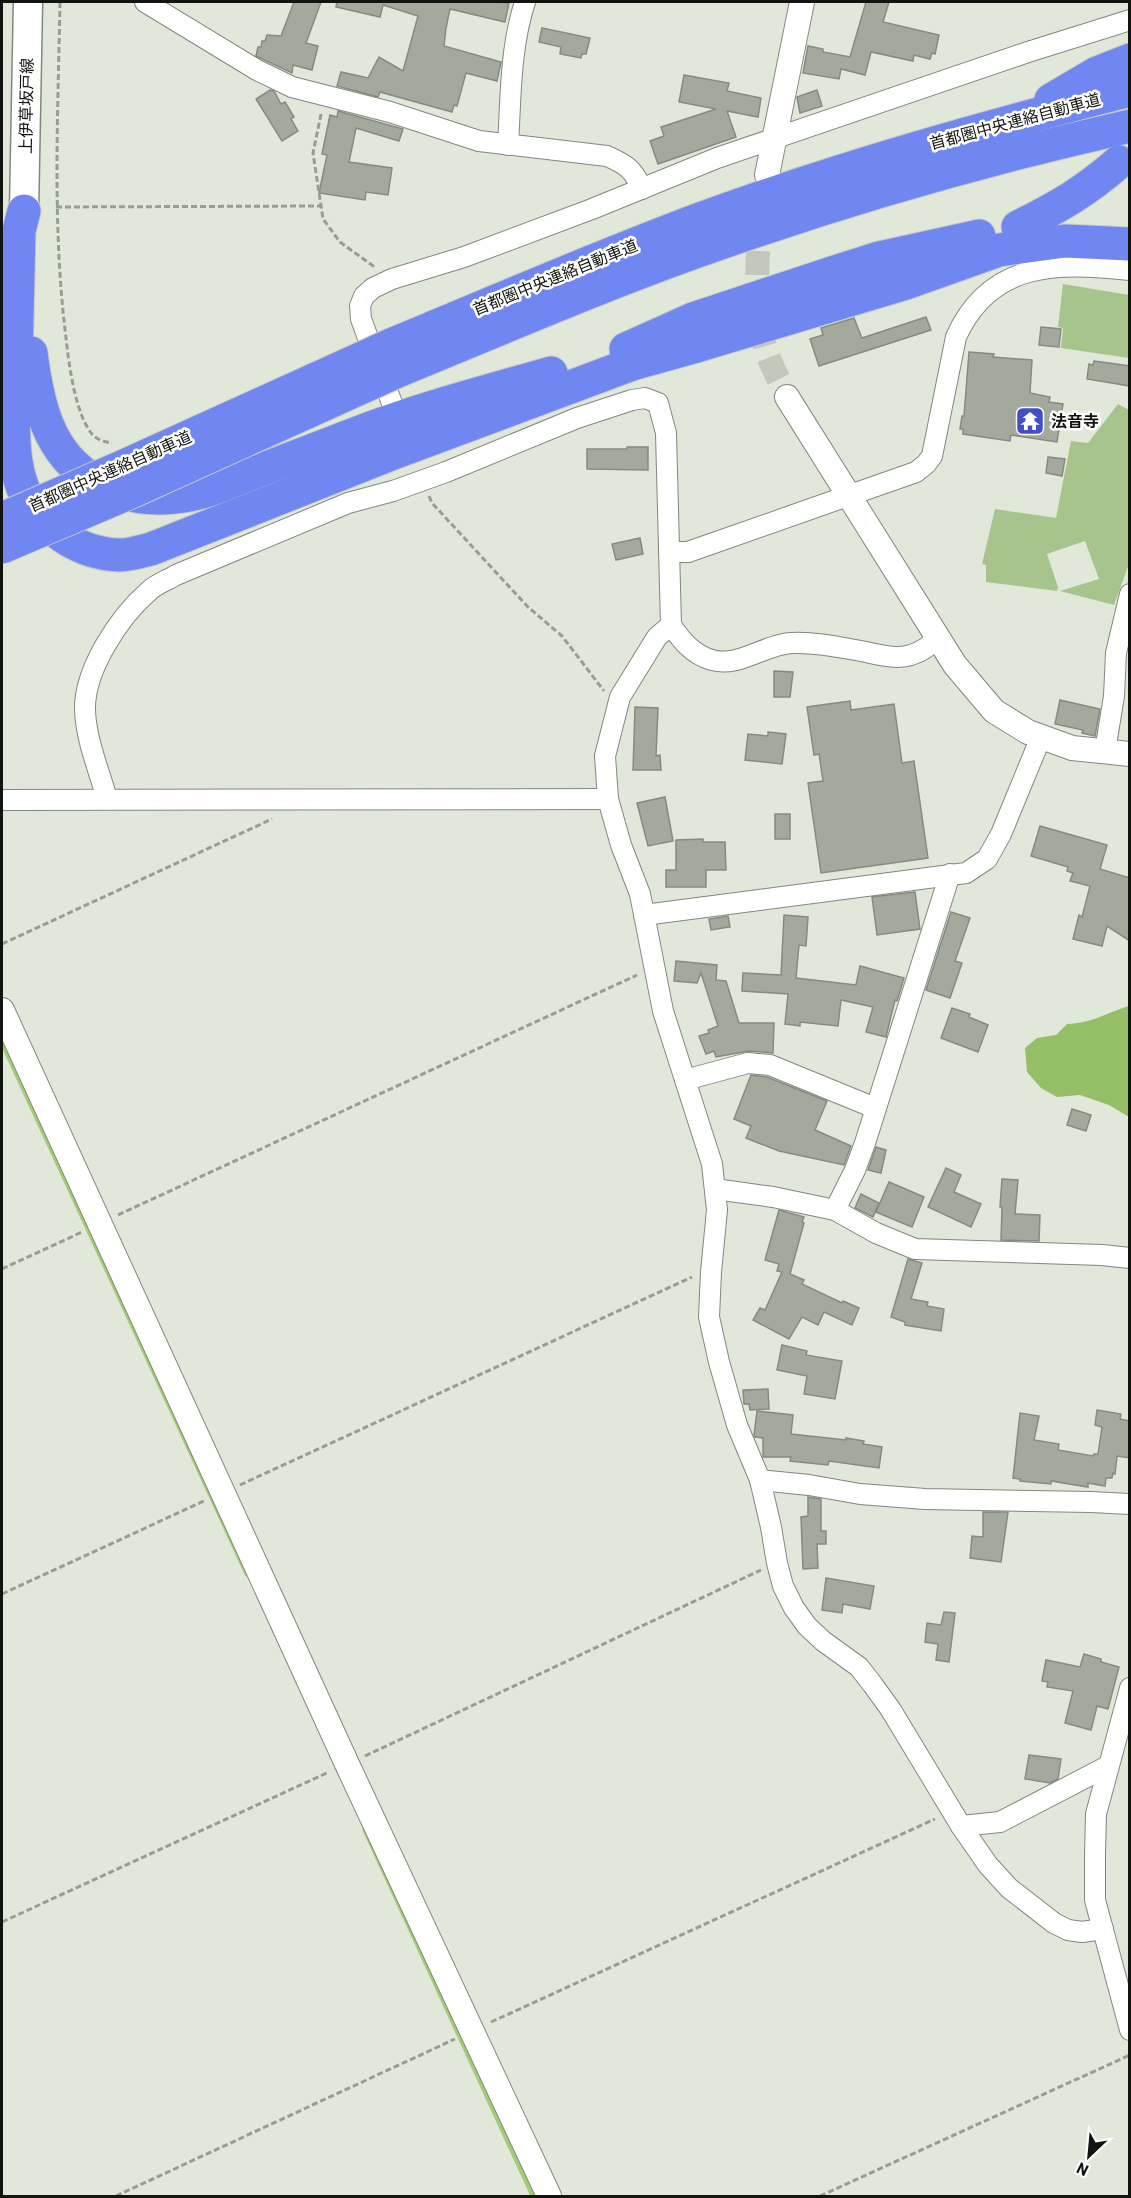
<svg xmlns="http://www.w3.org/2000/svg" width="1131" height="2198" font-family="Barlow,'Noto Sans JP',sans-serif">
<style>
.green{fill:#a7c48c}
.forest{fill:#94bf67}
.lines{fill:none;stroke-linecap:round;stroke-linejoin:round}
.stream{stroke:#a1cd74;stroke-width:5}
.building{fill:#a3aa9d;stroke:#858c7f;stroke-width:1.5}
.tertiary-tunnel{stroke:#c2c8bc;stroke-width:24;stroke-dasharray:24 12;stroke-linecap:butt}
.minor-casing{stroke:#81887c;stroke-width:22}
.tertiary-casing{stroke:#81887c;stroke-width:26}
.secondary-casing{stroke:#81887c;stroke-width:31}
.motorway-casing{stroke:#c6c7c5;stroke-width:35}
.path{stroke:#979d92;stroke-width:3;stroke-dasharray:6 3;stroke-linecap:butt}
.minor{stroke:#fff;stroke-width:20}
.tertiary{stroke:#fff;stroke-width:24}
.secondary{stroke:#fff;stroke-width:28}
.motorway{stroke:#7086f1;stroke-width:33}
.motorway-bridge-casing{stroke:#c6c7c5;stroke-width:35;stroke-linecap:butt}
.motorway-bridge{stroke:#7086f1;stroke-width:33}
.labels{text-anchor:middle;stroke-width:5;stroke-linejoin:round;paint-order:stroke}
.street-label{font-size:16px;fill:#11140f;stroke:#fff}
.poi-label{font-size:16px;font-weight:bold;fill:#11140f;stroke:#fff;text-anchor:start}
</style>
<rect width="100%" height="100%" fill="#e1e8da"/>
<!-- green -->
<g class="green">
<path d="M1063 284 1129 295V358L1061 348 1063 328 1058 327Z"/>
<path d="M1118 404 1129 410V564L1114 605 1060 591 1099 579 1085 541 1047 554 1058 587 1057 591 986 582V565L982 564 995 509 1056 518 1071 441 1088 443Z"/>
</g>
<!-- forest -->
<path class="forest" d="M1129 1006V1117L1109 1105 1080 1095 1057 1097 1041 1088 1027 1072 1025 1048 1037 1038 1056 1035 1067 1024C1093 1023 1106 1013 1129 1006Z"/>
<g class="lines">
<!-- stream -->
<g class="stream">
<path d="M2 1042 247 1574"/>
<path d="M365 1830 533 2196"/>
</g>
</g>
<!-- building -->
<g class="building">
<path d="M294 2H321L306 43 318 46 312 70 293 65 292 73 256 56 258 47H261L262 41H265L267 35 281 36Z"/>
<path d="M337 2H498L509 3 505 22 450 9 446 28 444 46 501 62 497 81 466 73 457 106 454 105 452 112 380 92 378 97 337 86 341 72 368 78 379 57 403 71 418 16 383 5 380 17 336 7Z"/>
<path d="M866 2H889L883 22 939 35 935 54 932 53 930 59 914 55 913 61 871 52 865 75 841 69 839 79 803 73 808 46 823 49V52L850 57Z"/>
<path d="M542 28 590 38 586 54H582L581 58 560 54 561 47 539 42Z"/>
<path d="M684 75 729 83 727 91 761 98 758 117 727 111 736 137 658 164 650 141 664 136 661 127 716 109 679 102Z"/>
<path d="M270 90 274 91 281 104 285 102 294 117 291 119 298 131 282 141 256 99Z"/>
<path d="M817 90 822 106 800 113 797 97Z"/>
<path d="M338 111 403 129 399 141 356 128 349 162 392 168 388 195 366 192 365 200 319 193 327 155 322 154 330 115 337 117Z"/>
<path d="M926 317 931 330 819 366 810 339 823 335 821 328 854 318 862 338Z"/>
<path d="M1041 327 1061 329 1059 347 1039 345Z"/>
<path d="M969 352 994 354 993 357 1032 360 1030 393 1050 397 1049 402 1063 404 1057 442 1011 435 1010 441 963 434V429H960L962 416H964Z"/>
<path d="M1094 361 1130 366V386L1087 379 1089 364 1093 365Z"/>
<path d="M627 447H648V470L587 469V449H627Z"/>
<path d="M1048 457 1065 459 1062 476 1046 473Z"/>
<path d="M640 538 643 554 616 560 612 544Z"/>
<path d="M774 671 793 672 790 697H774Z"/>
<path d="M1060 700 1100 709 1095 736 1082 733 1083 730 1055 724Z"/>
<path d="M850 701 851 710 894 704 902 763 914 761 928 858 821 873 808 783 823 781 819 754 814 755 807 707Z"/>
<path d="M635 707 658 708 656 756 660 755 661 770H633Z"/>
<path d="M768 732 786 734 782 764 745 760 748 734 768 736Z"/>
<path d="M665 797 673 841 648 846 637 803Z"/>
<rect x="775" y="814" width="15" height="25"/>
<path d="M1040 826 1107 845 1100 869 1130 878V941L1107 926 1102 946 1073 939 1079 915 1082 917 1090 886 1070 881 1073 873 1067 871 1068 867 1031 856Z"/>
<path d="M703 839V842H725L726 870H706V887H666V870H676V840Z"/>
<path d="M915 892 920 929 877 935 872 897Z"/>
<path d="M951 912 970 918 955 961 962 963 950 998 926 990Z"/>
<path d="M784 915 808 917 806 946 799 945 796 978 856 985 860 966 904 978 897 1001 895 1000 886 1037 866 1032 873 1007 841 1000 838 1026 800 1022V1026L785 1024 788 994 742 991 743 973 781 975Z"/>
<path d="M728 916 730 927 711 930 709 919Z"/>
<path d="M676 961 717 965 716 980 726 981 739 1023H774L773 1053 749 1051 716 1057 714 1051 706 1054 699 1036 709 1033 708 1030 718 1026 701 973 697 983 674 981Z"/>
<path d="M952 1008 970 1014 969 1017 988 1025 978 1052 941 1038Z"/>
<path d="M751 1075 767 1077 827 1101 815 1130 851 1146 844 1165 779 1151 746 1138 751 1126 734 1119Z"/>
<path d="M1072 1109 1091 1115 1086 1131 1067 1125Z"/>
<path d="M876 1147 886 1150 881 1173 868 1170Z"/>
<path d="M946 1168 961 1175 954 1192 981 1204 971 1227 928 1207Z"/>
<path d="M1002 1179 1018 1180 1015 1214 1040 1215 1039 1241 1001 1240 1002 1207H1000Z"/>
<path d="M889 1182 924 1197 912 1227 876 1212Z"/>
<path d="M861 1194 879 1203 873 1217 855 1208Z"/>
<path d="M779 1210 804 1217 802 1222 804 1223 790 1274 804 1280 802 1284 842 1303 843 1301 859 1308 852 1325 824 1312 818 1325 802 1317 789 1339 753 1320 760 1308 765 1310 782 1272 777 1271 779 1264 765 1260Z"/>
<path d="M908 1259 922 1263 911 1299 928 1302 927 1306 944 1309 941 1331 905 1325V1322L891 1317Z"/>
<path d="M782 1345 807 1351 806 1355 842 1361 835 1399 804 1394 807 1376 777 1370Z"/>
<path d="M768 1389 769 1409 750 1410 749 1404H744L743 1390Z"/>
<path d="M1097 1410 1121 1414 1120 1419 1130 1421V1458L1117 1456 1115 1474 1113 1473 1112 1478H1106L1105 1486 1088 1483V1487L1051 1481V1484L1020 1481V1479L1013 1478 1020 1413 1039 1416 1034 1440 1059 1444 1058 1450 1093 1456 1094 1454H1098L1102 1427 1095 1425Z"/>
<path d="M757 1411 793 1415 791 1434 846 1440V1438L864 1441 863 1444 882 1447 879 1468 829 1461 828 1465 790 1461 791 1457H763V1438L755 1437 754 1435Z"/>
<path d="M808 1497 821 1499V1531H826V1544H817L818 1568 803 1569 801 1517 808 1516Z"/>
<path d="M983 1512H1008L1001 1562 970 1558 972 1536 983 1537Z"/>
<path d="M826 1578 874 1586 870 1609 843 1604 842 1613 822 1610Z"/>
<path d="M944 1612 955 1613 949 1662 936 1660 938 1644 925 1642 927 1623 941 1625Z"/>
<path d="M1084 1654 1101 1659V1662L1119 1667 1108 1709 1097 1706 1091 1730 1065 1723 1073 1691 1047 1687 1048 1682 1042 1681 1046 1660 1080 1667Z"/>
<path d="M1029 1755 1061 1759 1058 1779 1050 1783 1025 1779Z"/>
</g>
<g class="lines">
<!-- tertiary-tunnel -->
<path class="tertiary-tunnel" d="M761 215C757 258 753 308 766 350 771 366 780 381 787 397"/>
<!-- minor casing -->
<g class="minor-casing">
<g id="minor">
<path d="M145 2 257 70 292 87 390 112 479 141 607 156C627 165 633 169 642 189"/>
<path d="M508 145C511 96 510 48 525 2"/>
<path d="M393 406 361 319 360 306 364 296 373 288 392 279 464 257 592 209 717 158 1028 52 1130 20"/>
<path d="M670 552H688L916 472 926 464 932 456 956 337C990 261 1057 262 1130 270"/>
<path d="M671 625 657 637 620 697 605 756 608 799 621 845 640 894 663 1011 712 1164 717 1210 711 1272 709 1317 719 1362 737 1425 760 1480 771 1527 777 1563 783 1586 794 1608 807 1626 823 1641 859 1667 873 1685 891 1710 961 1826 988 1865 1009 1888 1054 1923 1068 1930 1082 1932 1103 1929"/>
<path d="M1105 751 1114 696 1116 653 1130 594"/>
<path d="M107 799C99 770 86 740 85 710 84 670 119 617 149 591 156 584 168 580 176 575L348 503 393 491 446 472 577 418 632 400 645 398 658 403 666 433 671 625C681 640 693 655 712 660 739 668 765 644 792 643 815 642 838 647 861 651 877 654 896 660 911 655 922 652 930 645 938 638"/>
<path d="M2 800 608 799"/>
<path d="M644 915 966 873 987 859 1001 834 1041 737"/>
<path d="M685 1080 748 1063 770 1065 875 1108"/>
<path d="M715 1189 773 1197 835 1210 876 1233 915 1249 1102 1255 1130 1258"/>
<path d="M835 1210 855 1170 865 1143 950 874"/>
<path d="M760 1480 809 1485 860 1494 925 1499 1091 1502 1130 1504"/>
<path d="M1130 1688 1096 1814 1095 1854V1900L1130 2030"/>
<path d="M961 1826 1000 1822 1108 1766"/>
</g>
</g>
<!-- tertiary casing -->
<g class="tertiary-casing">
<g id="tertiary">
<path d="M767 175 802 2"/>
<path d="M787 397 955 665 994 711 1028 732 1072 748 1130 754"/>
<path d="M2 1010 347 1764 549 2196"/>
</g>
</g>
<!-- secondary casing -->
<g class="secondary-casing">
<path id="secondary" d="M24 211 28 2"/>
</g>
<!-- motorway casing -->
<g class="motorway-casing">
<g id="motorway">
<path d="M1051 100 1097 73 1130 60"/>
<path d="M24 211 19 231C18 275 17 319 16 363 15 399 10 438 18 472 28 519 73 554 120 555 130 555 142 551 151 549L391 454 632 364 693 347 906 283 999 250 1065 241 1130 244"/>
<path d="M1018 227C1057 208 1086 191 1119 162"/>
<path d="M391 345C495 302 598 257 703 218 842 167 986 127 1130 90"/>
<path d="M626 349 693 319 832 273 879 258 979 236"/>
<path d="M31 353C34 377 38 401 47 424 68 477 119 503 175 497 202 495 228 483 253 473 287 460 321 447 355 434 419 409 485 392 551 373"/>
<path d="M400 370C503 328 606 283 712 246 848 198 988 158 1130 126"/>
</g>
</g>
<!-- path -->
<g class="path">
<path d="M60 2C58 114 52 226 66 338 69 365 75 413 92 434 97 440 105 442 112 443"/>
<path d="M321 114 313 153 323 219 340 242 376 268"/>
<path d="M56 207 320 206"/>
<path d="M429 496 432 503 528 607 562 636 604 691"/>
<path d="M2 944 272 819"/>
<path d="M118 1215 637 975"/>
<path d="M2 1269 82 1232"/>
<path d="M240 1485 692 1277"/>
<path d="M2 1594 204 1501"/>
<path d="M365 1756 761 1570"/>
<path d="M2 1922 329 1772"/>
<path d="M491 2022 935 1819"/>
<path d="M116 2196 455 2039"/>
<path d="M820 2196 1130 2055"/>
</g>
<!-- minor -->
<use href="#minor" class="minor"/>
<!-- tertiary -->
<use href="#tertiary" class="tertiary"/>
<!-- secondary -->
<use href="#secondary" class="secondary"/>
<!-- motorway -->
<use href="#motorway" class="motorway"/>
<!-- motorway-bridge casing -->
<g class="motorway-bridge-casing">
<g id="motorway-bridge">
<path d="M2 519 122 467 391 345"/>
<path d="M2 547 131 492 400 370"/>
</g>
</g>
<!-- motorway-bridge -->
<use href="#motorway-bridge" class="motorway-bridge"/>
</g>
<!-- icons -->
<defs>
<g id="temple-square" transform="scale(1.5)"><rect x="-9" y="-9" width="18" height="18" rx="4" fill="#4150c4" stroke="#fff"/><path d="M0-6L5-2H3V0L6.5 2.5H4V6H1.5V3h-3V6H-4V2.5H-6.5L-3 0V-2H-5Z" fill="#fff"/></g>
</defs>
<g fill-rule="evenodd">
<use href="#temple-square" x="1030" y="421"/>
</g>
<g class="labels">
<!-- street labels -->
<g class="street-label">
<text transform="translate(26 106) rotate(-89)" y="6">上伊草坂戸線</text>
<text transform="translate(1015 121) rotate(-15)" y="6">首都圏中央連絡自動車道</text>
<text transform="translate(555 277) rotate(-22)" y="6">首都圏中央連絡自動車道</text>
<text transform="translate(110 471) rotate(-24)" y="6">首都圏中央連絡自動車道</text>
</g>
<!-- poi labels -->
<g class="poi-label">
<text x="1051" y="427">法音寺</text>
</g>
</g>
<!-- border -->
<rect width="1131" height="2198" fill="none" stroke="#11140f" stroke-width="6"/>
<!-- north arrow -->
<g transform="translate(1089 2156) rotate(206)" stroke="#ffffff" stroke-width="4.5" paint-order="stroke">
<path d="M0-4.5L10 22L0 15L-10 22Z" fill="#11140f"/>
<text y="-9" font-size="16" font-weight="bold" text-anchor="middle" fill="#11140f">N</text>
</g>
</svg>
